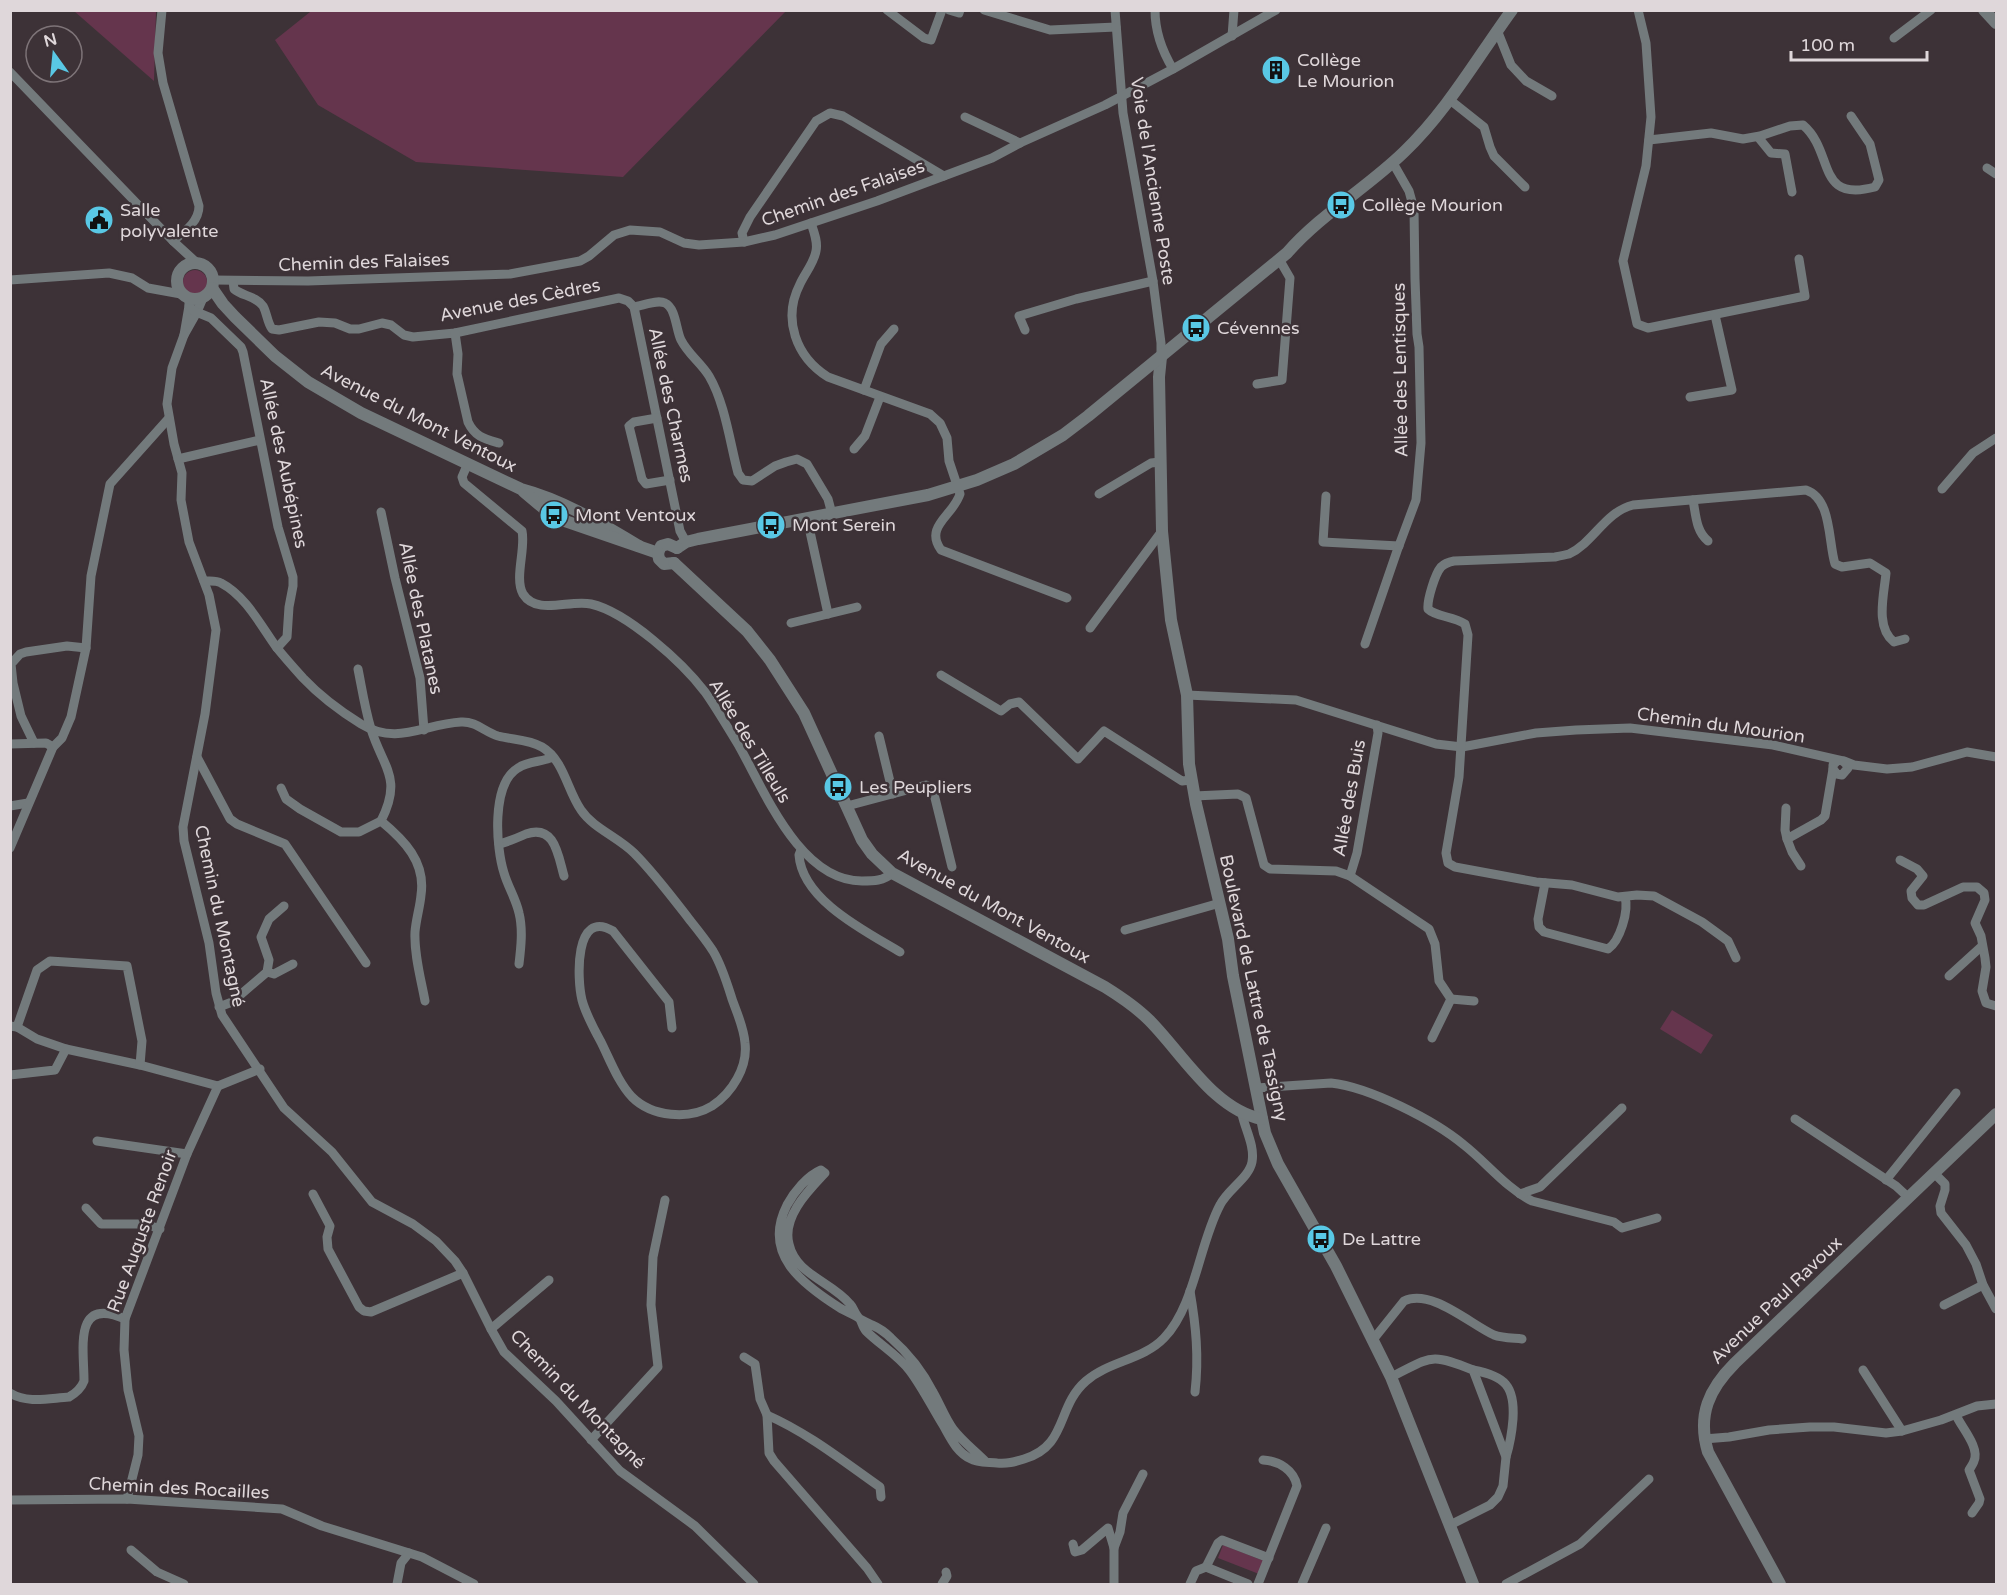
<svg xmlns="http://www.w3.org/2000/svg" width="2007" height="1595" font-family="'Varela Round',sans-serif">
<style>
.green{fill:#65354d}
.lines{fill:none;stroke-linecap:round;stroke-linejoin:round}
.minor{stroke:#737a7c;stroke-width:9}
.tertiary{stroke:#737a7c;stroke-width:12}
.labels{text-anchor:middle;stroke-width:5;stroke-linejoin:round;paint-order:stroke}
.poi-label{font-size:18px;fill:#dfd7da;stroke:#3d3237;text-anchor:start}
.street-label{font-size:18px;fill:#dfd7da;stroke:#3d3237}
</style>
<rect width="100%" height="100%" fill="#3d3237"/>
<!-- green -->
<g class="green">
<path d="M74 11H156L154 81Z"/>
<path d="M309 11H786L623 177 416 162 318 105 275 40 310 12Z"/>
<circle cx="195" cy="282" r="12"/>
<path d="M1672 1010 1713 1035 1701 1054 1660 1029Z"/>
<path d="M1223 1545 1264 1561 1259 1574 1218 1558Z"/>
</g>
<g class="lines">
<!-- minor -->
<g class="minor">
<path d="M162 10 158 53 163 83 199 206C199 222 184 232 173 241"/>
<path d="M887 10 924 38 931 40 942 10"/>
<path d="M949 10 959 13 960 10"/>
<path d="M984 10 1050 30 1116 27"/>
<path d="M1115 10 1123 113 1153 281 1161 343V357"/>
<path d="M1155 10C1155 32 1162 51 1173 69"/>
<path d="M1638 10 1646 43 1651 117 1646 166 1623 261 1637 324 1648 328 1805 296 1799 259"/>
<path d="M1497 30 1511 65 1526 81 1552 96"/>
<path d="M1232 36 1234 10"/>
<path d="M1894 38 1931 10"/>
<path d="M10 72 173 241 197 263"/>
<path d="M1450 100 1484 127 1490 147 1494 156 1525 187"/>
<path d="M965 117 1020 143"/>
<path d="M1758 137 1771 153 1785 154 1792 192"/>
<path d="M1649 140 1711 133 1743 139 1760 136 1790 126 1803 125C1835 152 1815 203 1875 187L1879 180 1870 144 1851 116"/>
<path d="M1987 168 1996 174"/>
<path d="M811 223C814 232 818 242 816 251 814 263 805 273 800 284 782 319 796 357 828 377L930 414 940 423 947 438 949 461 960 494C953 516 924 526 941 550L1067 598"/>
<path d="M744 242 742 233 750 217 816 121 830 113 843 116 944 176"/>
<path d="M10 280 109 273 132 278 148 288 181 294"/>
<path d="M213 280 308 281 510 274 580 261 589 256 614 235 630 230 660 232 684 243 699 245 744 242 775 235 877 201 992 158 1020 143 1105 105 1173 69 1276 10"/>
<path d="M233 281 234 289C242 296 256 296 263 306 267 313 267 322 272 329L279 330 319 322 335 323 350 329H359L382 323 391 325 404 335 413 337 455 333 619 298 628 301 634 307"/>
<path d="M189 298V306L184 335 197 312 203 298"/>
<path d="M189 306 194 311 211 318 241 347 243 352 278 527 293 577V586L289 607 287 637 277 648"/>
<path d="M634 307C642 306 657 299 665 303 676 308 676 330 681 340 688 354 701 363 709 376 725 403 730 443 738 473L743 480 752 481 775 466 786 462 797 459 807 464 828 499 832 514"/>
<path d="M634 307 680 531 686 542"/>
<path d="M1025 330 1019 316 1076 299 1153 281"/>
<path d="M455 333 458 354 457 374 468 422C475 437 485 439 499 443"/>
<path d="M184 335 172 368 167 404 174 444 182 473 181 500 189 542 209 595 216 630 205 714 183 827 184 841 209 943 216 993 222 1015 284 1108 332 1152 372 1202 413 1224 436 1241 455 1261 463 1273 491 1329 504 1352 556 1401 620 1471 695 1526 754 1584"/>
<path d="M1257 384 1282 380 1290 278 1279 259"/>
<path d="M864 390 881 344 894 329"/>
<path d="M1690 397 1732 390 1715 315"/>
<path d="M657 418 634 422 629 426 642 479 646 484 670 480"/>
<path d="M854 449 865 436 880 397"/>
<path d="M178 459 260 440"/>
<path d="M468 463 462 477 464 483 522 531C526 549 514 578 523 594 537 616 570 599 591 604 627 612 683 663 705 692 717 709 728 728 739 746 765 792 800 881 862 881 873 881 884 881 892 873"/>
<path d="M1942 489 1973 453 1996 438"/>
<path d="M1099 494 1151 463 1160 462"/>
<path d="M1326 496 1323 542 1399 546"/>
<path d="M1693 500C1696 516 1696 531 1708 541"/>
<path d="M381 512 395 578 420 678 424 730"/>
<path d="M807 518 828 614"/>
<path d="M204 581C210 581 216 580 221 583 246 596 261 626 277 648 285 658 294 668 303 678 320 696 340 711 361 724 397 746 424 724 461 722 476 721 485 732 498 736 513 740 528 739 542 747 564 760 567 790 581 810 593 828 618 837 634 853 654 873 672 897 689 919 697 929 706 940 713 951 722 966 727 983 732 999 737 1013 744 1028 745 1043 748 1067 732 1093 712 1106 689 1120 652 1117 632 1097 618 1082 610 1060 601 1042 594 1029 586 1015 582 1000 577 980 574 908 613 931L669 1002 672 1028"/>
<path d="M791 623 857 607"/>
<path d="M1090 628 1162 531"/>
<path d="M1365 644 1397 551 1416 500 1421 443 1419 347 1417 334 1415 279 1414 209 1409 191 1393 163"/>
<path d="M358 669C362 689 365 709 371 729 383 768 403 777 381 821 404 840 426 862 421 895 420 907 416 919 415 932 414 955 421 979 425 1001"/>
<path d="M941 675 1001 711 1010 704 1019 702 1078 759 1104 731 1182 781 1191 780"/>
<path d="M1187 695 1296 700 1436 744 1462 747 1536 733 1576 730 1630 728 1773 745 1843 761 1846 764 1848 768 1842 775 1837 774 1833 769V765L1838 760"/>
<path d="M879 736 893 794"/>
<path d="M34 743 21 716 13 683 11 664 20 654 26 652 67 646 86 648"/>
<path d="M10 744 46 743 53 747"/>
<path d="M197 757 230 819 237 824 285 844 366 963"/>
<path d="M1844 761 1854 765 1887 769 1912 767 1967 752 1996 757"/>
<path d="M281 788 286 799 300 809 341 832H359L381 821"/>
<path d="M1194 796 1238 794 1246 798 1264 865 1270 869 1336 871 1350 876 1429 929 1435 944 1439 981 1451 999 1432 1038"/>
<path d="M10 806 28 803"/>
<path d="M847 806 926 785 933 790 952 867"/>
<path d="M1786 808 1785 830 1787 839 1821 820 1825 816 1833 769"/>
<path d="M1787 839 1792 852 1801 866"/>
<path d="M499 844C508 842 517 838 526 834 555 824 558 855 564 876"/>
<path d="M10 848 53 747 62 738 71 717 86 648 91 576 110 484 169 418"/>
<path d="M801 850 799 855C802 900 865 931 900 952"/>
<path d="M1900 860 1917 869 1923 876 1911 891 1912 898 1918 905H1924L1963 887H1977L1984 893 1985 900 1975 923 1981 936 1985 958 1986 967 1982 991 1986 1003 1996 1006"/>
<path d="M1350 876 1357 853 1378 733 1377 725"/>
<path d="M1545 883 1538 919 1539 927 1544 932 1608 949C1620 941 1629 911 1625 897"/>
<path d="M1125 930 1220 903"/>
<path d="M1736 958 1728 941 1702 922 1654 896 1637 895 1618 897 1572 885 1536 882 1455 867 1448 863 1446 853 1459 777 1468 635 1465 624C1453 616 1436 617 1428 609 1427 600 1435 574 1441 567 1444 564 1449 562 1454 561L1555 557C1560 556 1565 555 1569 554 1594 542 1605 512 1633 505L1806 490C1832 499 1828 541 1835 564L1842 567 1870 563 1886 573C1884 595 1875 627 1894 642L1905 639"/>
<path d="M519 964C521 947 523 929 519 913 516 899 508 887 504 873 496 848 491 784 518 768 528 761 542 762 553 757"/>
<path d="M267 972 274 974 293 964"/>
<path d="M1949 976 1982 946"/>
<path d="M1451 999 1474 1001"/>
<path d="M219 1007 232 1002 267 972 269 960 261 937 269 919 284 906"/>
<path d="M10 1026 17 1027 37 1039 66 1049 140 1065 218 1086 260 1069"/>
<path d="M17 1027 37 970 50 961 127 966 142 1041 140 1065"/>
<path d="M10 1075 55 1070 66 1049"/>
<path d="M1256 1088 1331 1083C1369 1087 1434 1120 1464 1145 1487 1163 1506 1188 1532 1201L1614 1222 1622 1228 1657 1218"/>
<path d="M1795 1119 1896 1186 1909 1198"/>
<path d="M97 1141 187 1154"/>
<path d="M1934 1173 1945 1184V1190L1940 1206 1941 1213 1966 1245 1976 1264 1983 1285 1996 1309"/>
<path d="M1886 1180 1956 1093"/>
<path d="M313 1194 330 1226 327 1237 328 1249 359 1307 364 1311 371 1312 463 1273"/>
<path d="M1520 1194 1540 1187 1622 1108"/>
<path d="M86 1208 101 1224H145L160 1229"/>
<path d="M1190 1291C1196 1326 1199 1357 1195 1392"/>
<path d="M1944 1305 1983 1285"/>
<path d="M491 1329 549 1280"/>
<path d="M1372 1341 1404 1301C1431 1288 1470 1324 1494 1335 1502 1338 1513 1338 1522 1339"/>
<path d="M744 1357 755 1364 760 1399 767 1415 769 1453 774 1461 867 1568 878 1584"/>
<path d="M1473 1370C1505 1376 1515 1386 1513 1419 1512 1432 1510 1444 1506 1457"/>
<path d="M1863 1370 1902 1431"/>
<path d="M1391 1377C1432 1357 1429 1352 1473 1370L1506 1457 1503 1486 1498 1497 1490 1505 1450 1525"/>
<path d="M10 1393C28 1404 50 1398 69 1397 76 1393 81 1389 84 1381 84 1348 73 1296 125 1319"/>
<path d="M767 1415C808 1433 843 1461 880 1487L881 1497"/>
<path d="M1956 1415C1961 1427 1980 1447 1974 1461 1973 1464 1971 1467 1969 1470L1980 1499 1979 1503 1972 1513"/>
<path d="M1704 1439 1729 1437 1769 1430 1810 1427H1834L1886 1433 1902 1431 1941 1420 1977 1406 1996 1404"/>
<path d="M591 1440 658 1367 651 1305 653 1257 665 1200"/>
<path d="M985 1461C974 1450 962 1441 953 1429 945 1418 940 1404 933 1392 923 1372 908 1353 891 1338 886 1333 879 1328 872 1325 869 1323 863 1321 860 1319 855 1315 854 1308 850 1304 831 1281 796 1275 789 1244 782 1217 808 1191 825 1173L821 1170C807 1176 794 1192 787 1205 762 1254 802 1284 840 1308 846 1312 855 1314 860 1319 862 1323 863 1328 866 1331 880 1345 898 1355 910 1371 922 1387 932 1407 943 1425 950 1437 956 1452 971 1459 977 1463 990 1462 997 1463 1007 1464 1014 1462 1024 1459 1068 1446 1056 1407 1086 1381 1109 1361 1143 1360 1164 1338 1195 1306 1199 1244 1220 1205 1228 1189 1249 1178 1252 1162 1255 1146 1245 1129 1242 1114"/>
<path d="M127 1499 138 1455 139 1436 128 1390 124 1350 125 1319 187 1154 218 1086"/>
<path d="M10 1500 127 1499 282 1509 322 1526 422 1557 474 1584"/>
<path d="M1073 1544 1075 1552 1082 1550 1108 1528 1114 1548"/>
<path d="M131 1550 157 1572 184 1584"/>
<path d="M1206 1567 1218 1543 1222 1540 1269 1558"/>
<path d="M397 1584 401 1563 409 1553"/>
<path d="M942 1584 947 1576 946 1572"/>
<path d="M1114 1584V1548L1120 1532 1123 1513 1143 1474"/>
<path d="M1190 1584 1196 1571 1206 1567 1248 1584"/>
<path d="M1258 1584 1297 1486C1294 1470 1279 1461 1263 1460"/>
<path d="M1302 1584 1326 1528"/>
<path d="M1506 1584 1580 1544 1649 1479"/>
</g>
<!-- tertiary -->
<g class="tertiary">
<path d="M1984 10 1996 23"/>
<circle cx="195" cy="281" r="18"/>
<path d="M212 288 223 304 235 317 275 356 308 382 361 413 521 489C563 500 602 524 639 546"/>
<path d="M1161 357 1159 377 1162 531 1171 620 1187 695 1189 764 1196 804 1228 939 1233 976 1265 1133 1278 1164 1336 1266 1391 1377 1473 1584"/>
<path d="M524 492 542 507 565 521 658 553"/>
<path d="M677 548 686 542 698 539 928 495 977 480 1014 464 1063 435 1088 416 1287 253C1321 214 1367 188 1404 152 1447 111 1477 58 1512 10"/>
<path d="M658 553 661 546 668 544 677 548"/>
<path d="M658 553 659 559 664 564 674 563"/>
<path d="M674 563 747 631 770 660 804 713 862 840 872 854 892 873 1105 987C1121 997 1136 1007 1149 1020 1182 1053 1214 1110 1262 1119"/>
<path d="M1780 1584 1708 1452C1697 1415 1709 1389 1735 1363L1996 1114"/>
</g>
</g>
<!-- icons -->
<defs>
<g id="building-disc" transform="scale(1.5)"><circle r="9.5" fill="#59c8e5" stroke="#3d3237"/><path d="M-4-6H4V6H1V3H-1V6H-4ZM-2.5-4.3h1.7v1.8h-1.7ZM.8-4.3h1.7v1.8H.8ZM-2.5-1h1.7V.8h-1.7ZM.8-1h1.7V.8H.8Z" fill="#111"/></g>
<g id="bus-disc" transform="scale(1.5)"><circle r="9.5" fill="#59c8e5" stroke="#3d3237"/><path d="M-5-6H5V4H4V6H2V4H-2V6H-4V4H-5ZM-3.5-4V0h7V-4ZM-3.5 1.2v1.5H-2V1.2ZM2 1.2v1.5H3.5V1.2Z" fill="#111"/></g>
<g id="civic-disc" transform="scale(1.5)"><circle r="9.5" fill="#59c8e5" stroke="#3d3237"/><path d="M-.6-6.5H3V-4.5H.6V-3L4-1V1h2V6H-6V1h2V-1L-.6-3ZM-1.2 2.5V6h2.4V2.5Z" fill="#111"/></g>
</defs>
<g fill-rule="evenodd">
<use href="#building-disc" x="1276" y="70"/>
<use href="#bus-disc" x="1341" y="205"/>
<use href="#civic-disc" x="99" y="220"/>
<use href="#bus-disc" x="1196" y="328"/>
<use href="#bus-disc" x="554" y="515"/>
<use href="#bus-disc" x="771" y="525"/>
<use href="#bus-disc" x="838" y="787"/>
<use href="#bus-disc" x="1321" y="1239"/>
</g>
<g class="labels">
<!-- poi labels -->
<g class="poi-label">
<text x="1297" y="66">Collège<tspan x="1297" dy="21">Le Mourion</tspan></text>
<text x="1362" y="211">Collège Mourion</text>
<text x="120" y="216">Salle<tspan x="120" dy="21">polyvalente</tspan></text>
<text x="1217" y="334">Cévennes</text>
<text x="575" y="521">Mont Ventoux</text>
<text x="792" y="531">Mont Serein</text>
<text x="859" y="793">Les Peupliers</text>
<text x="1342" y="1245">De Lattre</text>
</g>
<!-- street labels -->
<g class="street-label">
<text transform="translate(1153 181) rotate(81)" y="6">Voie de l'Ancienne Poste</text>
<text transform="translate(843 193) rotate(-19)" y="6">Chemin des Falaises</text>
<text transform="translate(364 262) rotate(-2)" y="6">Chemin des Falaises</text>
<text transform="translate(520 300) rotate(-11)" y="6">Avenue des Cèdres</text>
<text transform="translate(1400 370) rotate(-91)" y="6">Allée des Lentisques</text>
<text transform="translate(671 405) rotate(78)" y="6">Allée des Charmes</text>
<text transform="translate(419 418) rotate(27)" y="6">Avenue du Mont Ventoux</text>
<text transform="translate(284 463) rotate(78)" y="6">Allée des Aubépines</text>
<text transform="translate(421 618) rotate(78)" y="6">Allée des Platanes</text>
<text transform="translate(1721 725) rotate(8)" y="6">Chemin du Mourion</text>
<text transform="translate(750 741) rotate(59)" y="6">Allée des Tilleuls</text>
<text transform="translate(1349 798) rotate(-80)" y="6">Allée des Buis</text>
<text transform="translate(994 906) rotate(29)" y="6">Avenue du Mont Ventoux</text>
<text transform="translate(220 916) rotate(78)" y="6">Chemin du Montagné</text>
<text transform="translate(1254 988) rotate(78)" y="6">Boulevard de Lattre de Tassigny</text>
<text transform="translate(142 1231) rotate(-70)" y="6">Rue Auguste Renoir</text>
<text transform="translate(1776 1300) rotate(-44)" y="6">Avenue Paul Ravoux</text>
<text transform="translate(578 1399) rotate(46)" y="6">Chemin du Montagné</text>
<text transform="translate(179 1488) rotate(3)" y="6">Chemin des Rocailles</text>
</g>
</g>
<!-- border -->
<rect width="2007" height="1595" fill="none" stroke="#dfd7da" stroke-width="24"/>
<!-- north arrow -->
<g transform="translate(54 54) rotate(345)"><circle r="28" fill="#3d3237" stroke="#7e7478" stroke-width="1.5"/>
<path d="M0-4.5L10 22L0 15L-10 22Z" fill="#59c8e5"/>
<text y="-9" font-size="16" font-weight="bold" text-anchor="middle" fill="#dfd7da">N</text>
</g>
<!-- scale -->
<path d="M1791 51v9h136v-9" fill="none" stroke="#dfd7da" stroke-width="3"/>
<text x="1800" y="51" font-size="18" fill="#dfd7da" stroke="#3d3237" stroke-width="4.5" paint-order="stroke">100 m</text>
</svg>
